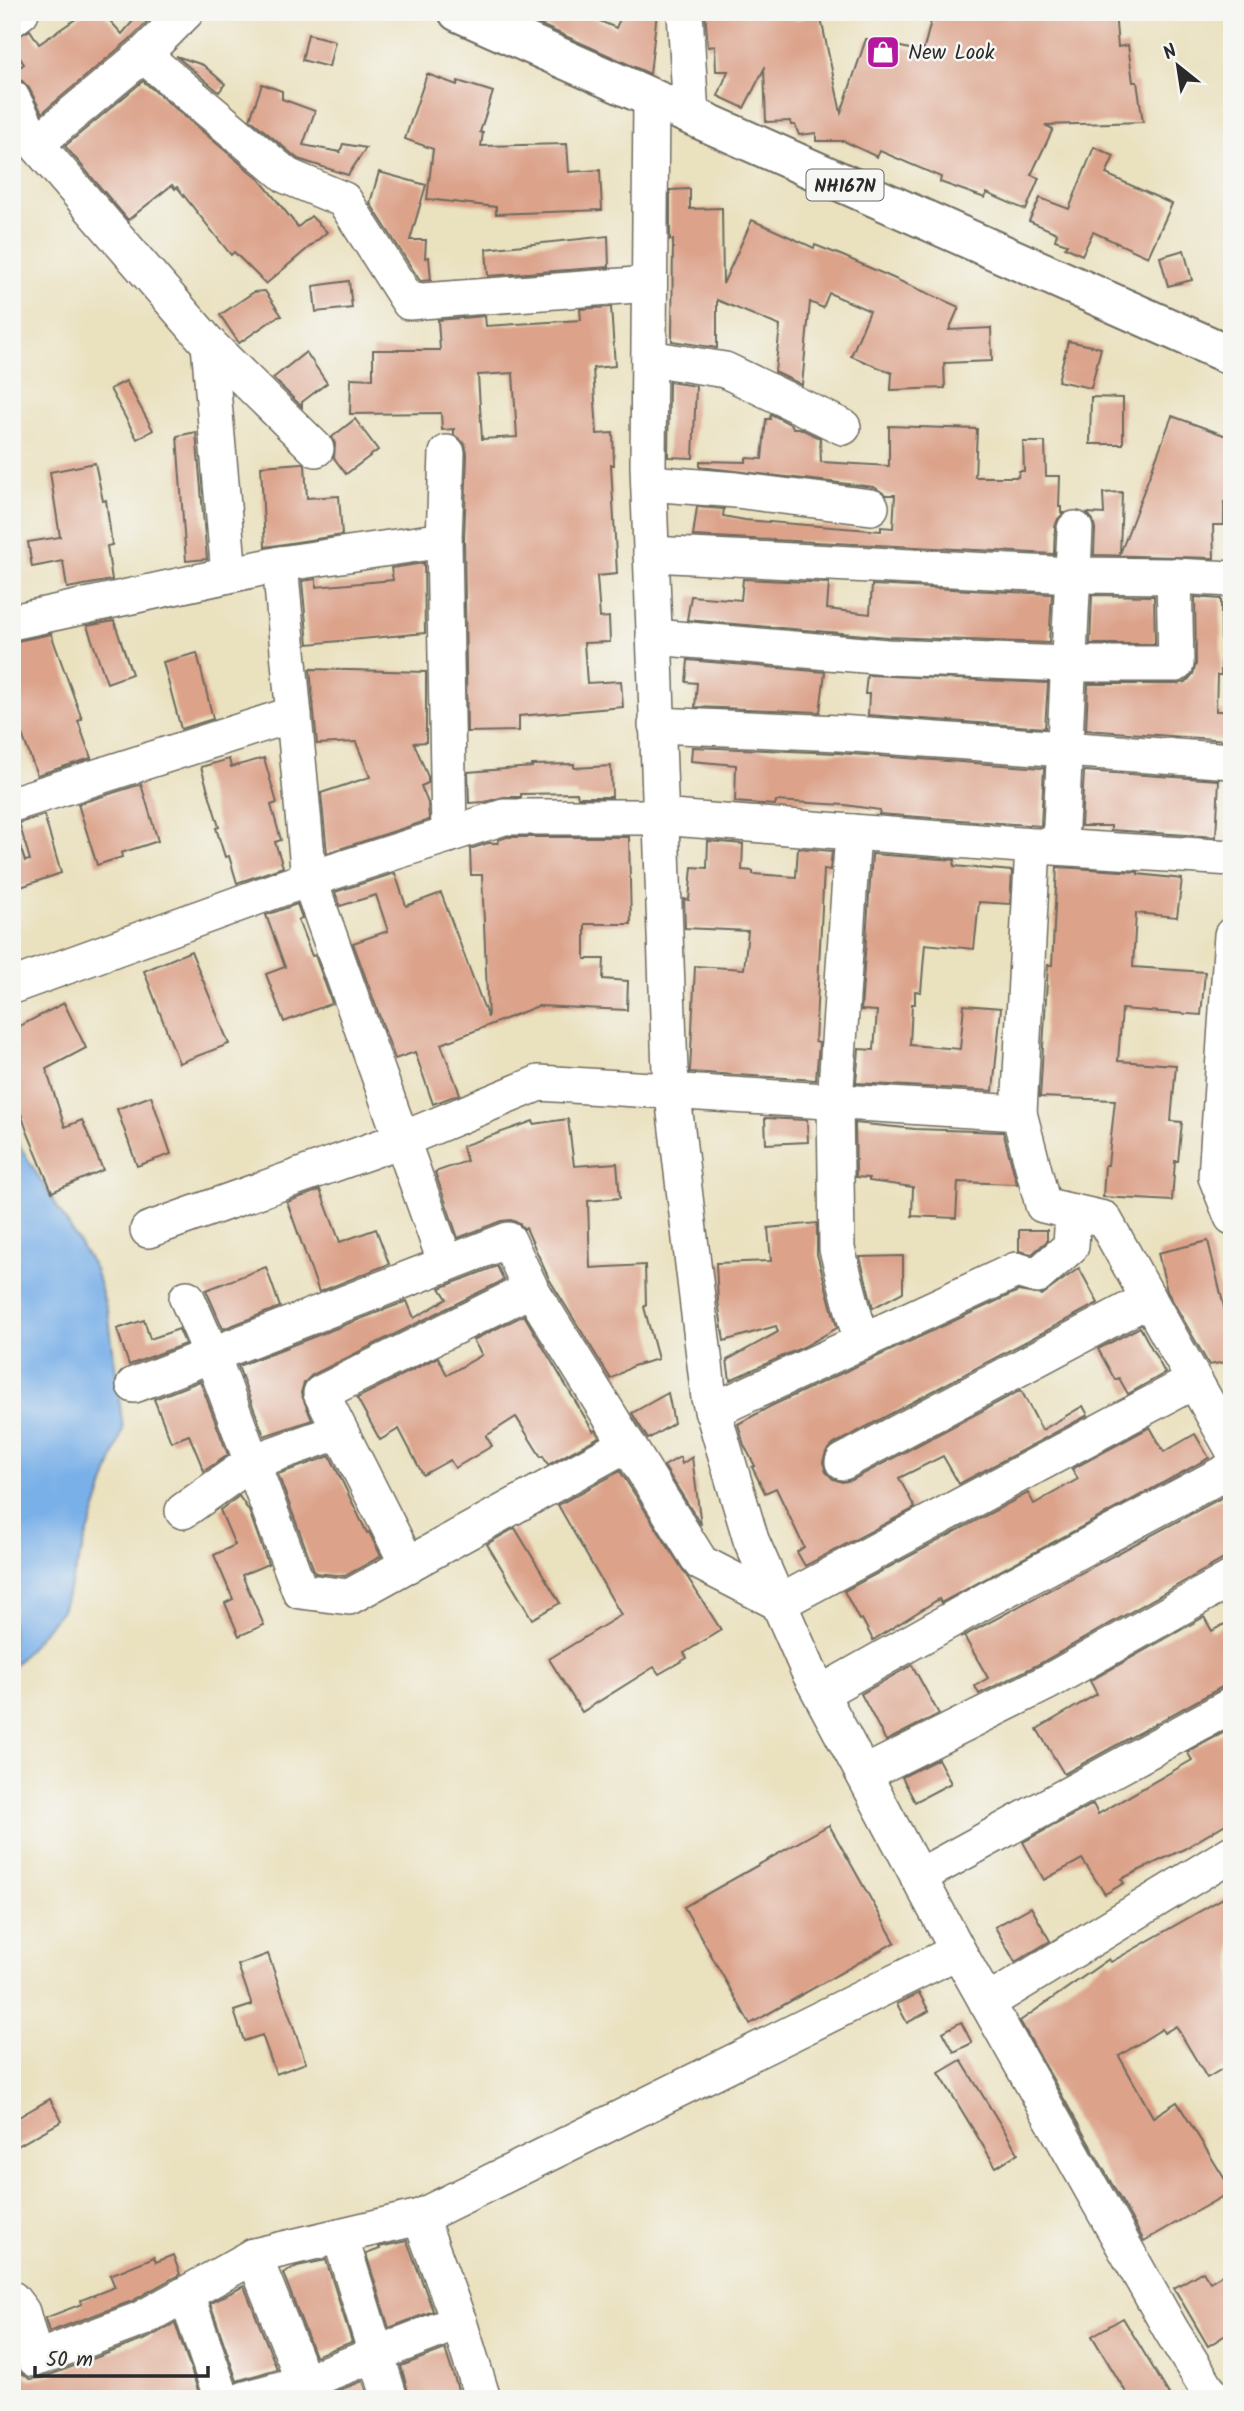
<svg xmlns="http://www.w3.org/2000/svg" width="1244" height="2411" font-family="Kalam,sans-serif">
<style>
.water{fill:#7ab0e8;stroke:#526e8a;stroke-width:2}
.building{fill:#dca28a;fill-rule:evenodd}
.lines{fill:none;stroke-linecap:round;stroke-linejoin:round}
.minor-casing{stroke:#6e6b5f;stroke-width:38}
.highway-casing{stroke:#6e6b5f;stroke-width:42}
.minor{stroke:#fff;stroke-width:35}
.highway{stroke:#fff;stroke-width:38}
.labels{text-anchor:middle;stroke-width:5;stroke-linejoin:round;paint-order:stroke}
.shield{fill:#f6f6f2;stroke:#686867;stroke-width:2}
.shield-label{font-size:19px;font-weight:bold;fill:#2b2b2b}
.poi-label{font-size:21px;fill:#2b2b2b;stroke:#f6f6f2;text-anchor:start}
</style>
<rect width="100%" height="100%" fill="#f6f6f2"/>
<filter id="ink" filterUnits="userSpaceOnUse"><feTurbulence type="fractalNoise" baseFrequency=".0143" numOctaves="2"/><feDisplacementMap in="SourceGraphic" scale="14" xChannelSelector="R" yChannelSelector="G"/><feConvolveMatrix kernelMatrix="1 2 1 2 8 2 1 2 1" color-interpolation-filters="sRGB"/></filter>
<filter id="wash" filterUnits="userSpaceOnUse"><feTurbulence type="fractalNoise" baseFrequency=".00686" numOctaves="4" result="noise"/><feDisplacementMap in="SourceGraphic" scale="28" xChannelSelector="R" yChannelSelector="G"/><feGaussianBlur stdDeviation="1.57" result="paint"/><feColorMatrix in="noise" values="0 0 0 0 0 0 0 0 0 0 0 0 0 0 0 0 0 1.4 0 .05"/><feComposite in="paint" operator="in"/></filter>
<g filter="url(#wash)">
<rect width="100%" height="100%" fill="#eae1bf"/>
<!-- water -->
<path class="water" d="M12 1133 95 1269 109 1318 123 1429 62 1610 12 1668Z"/>
<g id="blocks">
<!-- building -->
<g class="building">
<path d="M86 12H102L122 34 134 20 131 19 132 12H157L129 40 42 113 29 88 22 81 12 78V73L24 64 12 46V39L30 30 39 44Z"/>
<path d="M512 12H579L616 28 623 12H657L650 74Z"/>
<path d="M705 12H793L794 20 820 14 841 113 866 39 923 52 931 21 935 22 937 12H1115L1118 47 1128 45 1133 82H1137L1143 122 1045 125 1053 129 1031 175 1039 178 1026 210 987 193 985 198 940 182 941 177 880 151 877 157 844 141H816V133L799 135 795 125H791L790 121 766 122 764 69 744 108 718 96 728 71H716L715 46 708 47Z"/>
<path d="M308 34 335 41 329 67 302 60Z"/>
<path d="M176 56 203 65 225 84 219 92Z"/>
<path d="M427 74 457 85 458 81 493 92 480 132 483 133 481 146 567 144 569 172 600 170 602 210 496 214V207L427 199 433 149 405 139Z"/>
<path d="M143 81 260 180 298 227 311 216 327 232 266 284 234 252 231 255 177 187 175 189 172 185 128 220 65 146Z"/>
<path d="M262 84 282 91V99L315 111 303 145 340 152 343 144 366 148 348 175 298 159 250 119Z"/>
<path d="M1094 147 1114 156 1106 174 1172 204 1148 257 1093 232 1082 255 1065 247 1067 244 1055 240 1057 233 1029 221 1040 198 1069 209Z"/>
<path d="M379 172 426 185 410 240H426L425 258 429 257 431 280 420 281 370 203Z"/>
<path d="M690 189V209L722 208 723 284 752 220 814 248 815 245 843 256 959 307 949 330 991 328 992 361 944 363 945 388 891 390 892 373 851 356 870 311 829 293 823 308 810 302 802 385 775 372 780 326 717 300V348L672 341 673 240H670V190Z"/>
<path d="M608 236 609 267 488 276 486 249Z"/>
<path d="M1184 250 1192 280 1168 286 1160 257Z"/>
<path d="M349 281 352 308 316 312 313 286Z"/>
<path d="M265 291 282 316 277 317 239 343 220 315 254 292Z"/>
<path d="M611 307 615 366 593 368 597 434 613 433 614 465H611L617 574 597 576 600 618 609 617 610 642 584 643 587 683 621 681 623 707 519 716V731L467 732 464 540 467 454 465 444 454 435V429L442 430 441 413 350 414 351 378 373 379V350H440L438 320 485 316 486 326 581 320 580 309ZM513 373 517 437 482 439 478 375Z"/>
<path d="M1068 341 1101 348 1091 388 1058 381Z"/>
<path d="M306 352 327 383 302 402V407L273 378Z"/>
<path d="M126 381 153 430 137 439 110 389Z"/>
<path d="M669 382 696 386 693 458 668 457Z"/>
<path d="M1091 397 1123 398V444H1090Z"/>
<path d="M771 414 792 425 793 428H799L820 438 821 462 889 466V426L977 429 975 477H1018L1019 471H1024L1023 442H1045L1046 476H1060L1059 507H1061V513H1064L1058 519 1055 527 1054 554 693 536 697 507 724 509 723 516 745 520 881 531V527L893 528 895 495H886L874 487 700 467V461L746 462V458L762 459 766 419H770Z"/>
<path d="M1172 416 1232 438V485L1228 503 1224 502V525H1213L1214 558 1094 555 1095 529 1093 520 1087 513 1104 514 1103 493 1122 492 1120 554Z"/>
<path d="M355 419 378 450 346 474 334 458 335 444 332 437Z"/>
<path d="M196 432 207 559 186 561 177 436Z"/>
<path d="M95 463 103 501 106 500 112 545 107 546 112 580 67 588 63 561 32 567 28 542 60 537 50 472Z"/>
<path d="M302 463 305 465 307 498 339 496 342 535 265 547 261 466Z"/>
<path d="M424 563 425 633 308 644 302 581 316 579V587L393 580 391 568Z"/>
<path d="M743 579 829 583 827 609 870 614 872 585 1052 594 1049 643 888 637 687 620 691 596 741 600Z"/>
<path d="M1092 595 1154 596 1155 644H1090Z"/>
<path d="M1195 597 1221 599V675H1217L1216 711H1224L1227 740 1086 730 1088 684H1176L1186 682 1193 674 1196 664Z"/>
<path d="M114 621 132 674 107 683 87 626Z"/>
<path d="M51 634 82 719 78 721 91 758 37 775 12 707V642Z"/>
<path d="M197 653 213 719 181 729 163 662Z"/>
<path d="M688 660 825 672 820 712 695 707 697 683 686 682Z"/>
<path d="M310 669 426 672V742L414 743 428 777V783L421 786 428 803 429 820 327 853 321 793 370 777 356 742 317 744Z"/>
<path d="M867 675 1048 683 1045 728 868 715 869 694H865Z"/>
<path d="M692 747 838 753 1044 768 1041 826 879 814 880 810 845 805 776 801 775 805 735 802 736 765 691 761Z"/>
<path d="M264 758 277 803 271 805 281 840 275 842 283 867 237 883 229 856 225 857 216 828 219 827 201 767 229 759 231 767Z"/>
<path d="M574 764V768L611 766 612 797H578L577 793 521 794V797H504L485 802 469 803 468 772 532 767V765Z"/>
<path d="M1084 771 1219 780 1216 837 1111 830V826H1081Z"/>
<path d="M141 784 158 841 121 853 122 857 97 865 78 804Z"/>
<path d="M44 815 61 873 12 890V834L16 833 25 861 30 860 19 823Z"/>
<path d="M507 837H629L631 924H585V959H604L603 979 628 981 627 1010 538 1006 441 1044 460 1094 433 1104 415 1052 395 1059 353 943 388 931 376 895 340 906 335 892 395 873 406 906 441 893 488 1018 482 875H471L470 849 488 843H498V840Z"/>
<path d="M708 841 743 844 742 870 753 871V874L796 877 798 848 832 851 830 870 824 869 815 1042 819 1043 816 1080 690 1072 695 966 744 969 748 931 685 928 684 899 689 900 692 867 707 868Z"/>
<path d="M872 854 955 860 954 866 1012 871 1010 904 979 902 974 949 925 944 921 992 915 991V1004H912L910 1045 960 1049 964 1005 1001 1008 993 1091 856 1083 859 1049 874 1050 877 1011 861 1010Z"/>
<path d="M1057 867 1138 872V874L1182 879 1177 917 1136 913 1133 967 1205 972 1201 1015 1122 1009 1118 1061 1176 1065 1171 1121 1182 1122 1178 1161H1175L1172 1201 1103 1197 1105 1165H1108L1115 1100 1040 1097 1048 965H1052Z"/>
<path d="M297 904 302 918 298 920 312 956 315 955 332 1003 284 1022 266 974 285 967 266 915Z"/>
<path d="M191 951 229 1044 179 1063 144 971Z"/>
<path d="M64 1003 86 1048 46 1069 65 1127 82 1120 103 1170 52 1192 27 1131 12 1088V1030Z"/>
<path d="M151 1096 171 1154 137 1166 117 1109Z"/>
<path d="M765 1118 807 1120 808 1142 766 1144Z"/>
<path d="M568 1119 574 1166 617 1163 620 1198 588 1201 590 1268 645 1265 646 1305 644 1307 658 1359 633 1366 611 1379 549 1279 526 1228 524 1229 519 1223 511 1220 501 1221 458 1238 435 1172 467 1161 462 1146 533 1121 534 1124Z"/>
<path d="M855 1123 915 1129 1003 1132 1017 1184 958 1182 956 1218 912 1216 913 1187 869 1181V1178L856 1177Z"/>
<path d="M320 1190 340 1242 376 1229 389 1264 319 1292 287 1202Z"/>
<path d="M817 1223V1254L837 1328 803 1347 730 1380 727 1360 778 1332 776 1326 724 1341 718 1301 716 1263 771 1261 768 1228Z"/>
<path d="M1019 1230H1047V1241L1032 1254 1019 1251Z"/>
<path d="M1208 1241 1225 1311 1232 1348V1361L1209 1365 1167 1291 1158 1253Z"/>
<path d="M903 1256V1292L873 1308 860 1257Z"/>
<path d="M497 1266 504 1280 312 1375 304 1383 301 1393 312 1420 264 1436 238 1366 407 1301 414 1318 447 1299 440 1288Z"/>
<path d="M266 1267 280 1307 223 1329 206 1290Z"/>
<path d="M1079 1268 1098 1303 834 1444 826 1452 823 1462 826 1472 833 1479 842 1482 852 1480 1021 1390 1042 1430 1083 1406 1088 1415 959 1484 943 1456 899 1478 915 1508 805 1566 797 1552 804 1547 776 1488 765 1493 752 1467 755 1466 744 1445 738 1424 771 1406 1018 1291 1042 1295Z"/>
<path d="M524 1315 593 1431 595 1430 599 1437 548 1465 543 1456 541 1457 516 1417 486 1436 492 1446 455 1468 450 1460 423 1475 399 1429 380 1440 357 1398 438 1357 447 1375 482 1355 473 1340Z"/>
<path d="M144 1320 150 1339 179 1329 185 1344 129 1365 117 1329Z"/>
<path d="M1140 1327 1165 1373 1128 1394 1119 1378 1115 1380 1098 1349Z"/>
<path d="M200 1381 228 1455 204 1471 189 1435 171 1442 154 1399Z"/>
<path d="M668 1393 674 1423 648 1439 632 1413Z"/>
<path d="M1150 1427 1164 1452 1195 1434 1209 1458 941 1603 939 1599 873 1640 862 1619 859 1620 844 1591 1028 1493 1034 1504 1078 1479 1072 1469Z"/>
<path d="M330 1456 367 1533 369 1532 381 1556 345 1576 315 1573 278 1474Z"/>
<path d="M680 1457 682 1464 692 1457 701 1525 664 1466Z"/>
<path d="M620 1471 721 1630 684 1653 687 1658 659 1674 654 1667 582 1712 549 1659 621 1615 558 1505Z"/>
<path d="M1232 1492V1558L1222 1560 1039 1664 979 1694 975 1686 988 1678 964 1636 960 1638Z"/>
<path d="M239 1496 249 1511 268 1564 242 1575 264 1625 239 1636 225 1603 233 1599 214 1555 235 1545 220 1510Z"/>
<path d="M515 1528 560 1603 532 1619 487 1544Z"/>
<path d="M1204 1617 1212 1631 1232 1620V1685L1222 1687 1064 1774 1037 1729 1097 1694 1090 1681Z"/>
<path d="M912 1665 939 1714 886 1741 861 1694Z"/>
<path d="M1232 1728V1820L1184 1849 1121 1879 1124 1883 1105 1894 1082 1859 1044 1880 1023 1842 1093 1804 1098 1814 1192 1760 1187 1752Z"/>
<path d="M938 1759 951 1783 915 1802 902 1777Z"/>
<path d="M829 1825 895 1942 750 2024 684 1907Z"/>
<path d="M1232 1893V2063L1207 2078 1176 2026 1164 2033 1162 2029 1119 2056 1153 2117 1177 2102 1232 2191 1144 2241 1020 2021 1109 1959 1111 1962Z"/>
<path d="M1031 1907 1050 1941 1015 1962 995 1927Z"/>
<path d="M268 1954 306 2063 276 2074 262 2035 244 2041 234 2011 252 2005 238 1965Z"/>
<path d="M919 1993 929 2011 907 2023 897 2004Z"/>
<path d="M961 2022 972 2043 954 2052 943 2032Z"/>
<path d="M961 2060 1018 2153 996 2167 939 2073Z"/>
<path d="M50 2099 62 2121 12 2149V2121Z"/>
<path d="M407 2241 433 2311 389 2328 366 2254 380 2249 379 2247Z"/>
<path d="M173 2255 180 2274 132 2301 49 2332 45 2318 82 2304 81 2300 115 2287 110 2275 154 2257 156 2262Z"/>
<path d="M326 2260 352 2342 315 2356 283 2273 297 2266Z"/>
<path d="M1232 2269V2331L1208 2346 1174 2288 1203 2271 1210 2282Z"/>
<path d="M244 2286 277 2369 237 2381 210 2303Z"/>
<path d="M1123 2318 1172 2399H1130L1092 2336Z"/>
<path d="M175 2323 201 2399H12V2376L21 2373 30 2379 42 2378 148 2338Z"/>
<path d="M445 2349 461 2399H410L401 2366Z"/>
<path d="M363 2381 369 2399H327L326 2395Z"/>
</g>
</g>
</g>
<g filter="url(#ink)">
<use href="#blocks" fill-opacity="0" stroke="#6e6b5f" stroke-width="2"/>
<g class="lines">
<!-- minor casing -->
<g class="minor-casing">
<g id="minor">
<path d="M685 12 691 116"/>
<path d="M12 19 21 12"/>
<path d="M143 55 287 176 344 200 409 302 649 284"/>
<path d="M12 98 36 144 209 344 316 449"/>
<path d="M651 98 648 466 670 1071 709 1398 751 1540 809 1672 958 1951 1171 2330 1214 2399"/>
<path d="M36 144 143 55 186 12"/>
<path d="M209 344 229 575"/>
<path d="M649 358 725 370 843 427"/>
<path d="M649 483 736 490 871 507"/>
<path d="M444 540 447 453"/>
<path d="M651 554 1073 575 1174 576"/>
<path d="M280 564 444 540 449 835"/>
<path d="M12 622 280 564 309 879 446 1264"/>
<path d="M654 637 887 657 1068 664H1176L1174 576 1232 579"/>
<path d="M656 725 839 733 1232 761"/>
<path d="M12 804 294 714"/>
<path d="M853 832 835 1102 837 1249 861 1341"/>
<path d="M1037 846 1232 858"/>
<path d="M1060 847 1075 529"/>
<path d="M1232 935 1216 1177 1232 1217"/>
<path d="M12 986 285 887 504 817H659L1033 846 1019 1113"/>
<path d="M148 1230 401 1140 539 1083 1019 1113 1043 1205 1104 1219 1232 1448"/>
<path d="M187 1298 212 1355 300 1591 349 1597 627 1444"/>
<path d="M134 1385 508 1240 531 1289 701 1563 779 1603 1194 1381"/>
<path d="M712 1411 1016 1270 1037 1276 1071 1246 1073 1212"/>
<path d="M843 1462 1149 1299"/>
<path d="M183 1511 252 1462 340 1431"/>
<path d="M408 1565 321 1393 531 1289"/>
<path d="M821 1693 988 1599 1232 1469"/>
<path d="M864 1774 1048 1682 1232 1578"/>
<path d="M918 1877 1232 1705"/>
<path d="M987 2003 1232 1853"/>
<path d="M340 2236 390 2399"/>
<path d="M254 2256 295 2359 307 2399"/>
<path d="M186 2294 222 2399"/>
<path d="M12 2299 22 2312 35 2359 141 2319 254 2256 420 2217"/>
<path d="M245 2399 302 2383 459 2322"/>
<path d="M483 2399 459 2322 420 2217 958 1951"/>
</g>
</g>
<!-- highway casing -->
<g class="highway-casing">
<path id="highway" d="M458 12 1232 356"/>
</g>
<!-- minor -->
<use href="#minor" class="minor"/>
<!-- highway -->
<use href="#highway" class="highway"/>
</g>
</g>
<!-- icons -->
<defs>
<g id="shop-square" transform="scale(1.75)"><rect x="-9" y="-9" width="18" height="18" rx="4" fill="#b5179e" stroke="#f6f6f2"/><path d="M-5-2.5h2.3a2.7 3.5 0 0 1 5.4 0H5L5.5 6h-11ZM-1.5-2.5h3a1.5 2.3 0 0 0-3 0Z" fill="#fff"/></g>
</defs>
<g fill-rule="evenodd">
<use href="#shop-square" x="883" y="52"/>
</g>
<g class="labels">
<!-- shield labels -->
<rect class="shield" x="806.5" y="169.5" width="77" height="31" rx="5"/>
<g class="shield-label">
<text x="845" y="192">NH167N</text>
</g>
<!-- poi labels -->
<g class="poi-label">
<text x="908" y="59">New Look</text>
</g>
</g>
<!-- margin -->
<rect width="1244" height="2411" fill="none" stroke="#f6f6f2" stroke-width="42"/>
<!-- north arrow -->
<g transform="translate(1178 66) rotate(330)" stroke="#f6f6f2" stroke-width="5" paint-order="stroke">
<path d="M0-5L12 26L0 18L-12 26Z" fill="#2b2b2b"/>
<text y="-10" font-size="19" font-weight="bold" text-anchor="middle" fill="#2b2b2b">N</text>
</g>
<!-- scale -->
<path d="M35 2366v10h173v-10" fill="none" stroke="#2b2b2b" stroke-width="3.5"/>
<text x="46" y="2366" font-size="21" fill="#2b2b2b" stroke="#f6f6f2" stroke-width="5" paint-order="stroke">50 m</text>
</svg>
